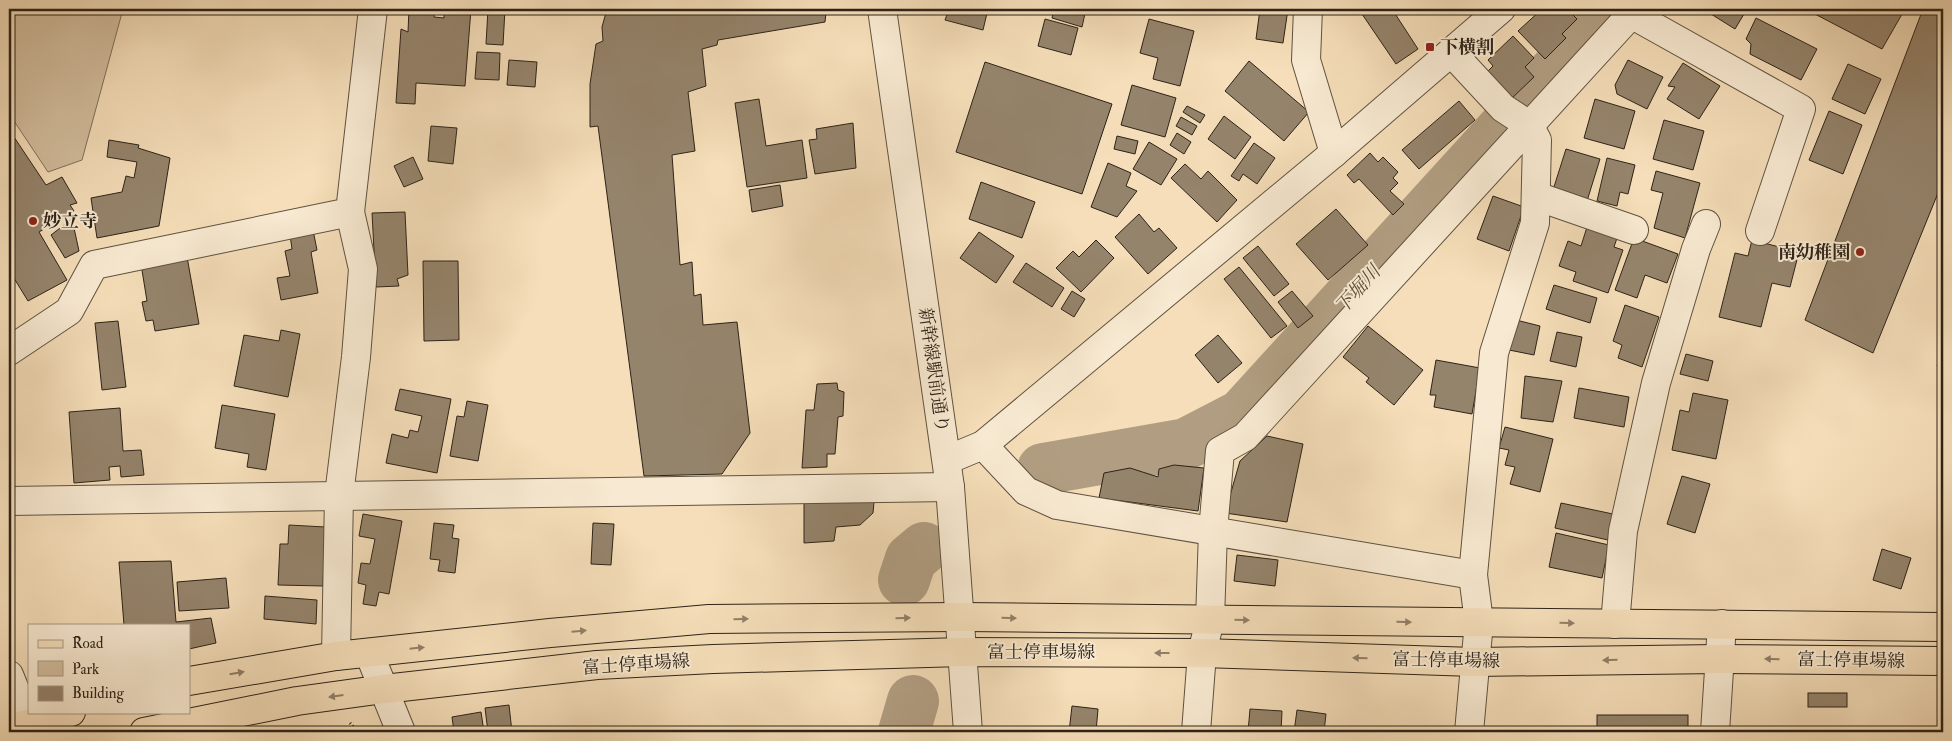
<svg xmlns="http://www.w3.org/2000/svg" width="1952" height="741" font-family="'IM FELL Double Pica','Noto Serif JP',serif">
<style>
.green{fill:#d3be9e;stroke:#80705b}
.lines{fill:none;stroke-linecap:round;stroke-linejoin:round}
.river{stroke:#b19e82;stroke-width:52}
.building{fill:#95846c;stroke:#2d2318}
.minor-casing{stroke:#5f5240;stroke-width:30}
.major-casing{stroke:#2d2318;stroke-width:30}
.path{stroke:#2d2318;stroke-width:3;stroke-dasharray:1 2.5;stroke-linecap:butt}
.minor{stroke:#f8ead2;stroke-width:28}
.major{stroke:#f5deb9;stroke-width:28}
.oneway{fill:#918068}
.poi-dot{fill:#8f2418;stroke:#f8ead2;stroke-width:2}
.labels{text-anchor:middle;stroke-width:4;stroke-linejoin:round;paint-order:stroke}
.poi-label{font-size:18px;font-weight:bold;fill:#2d2318;stroke:#f8ead2;text-anchor:start}
.street-label{font-size:18px;fill:#2d2318;stroke:#f8ead2}
.water-label{font-size:19px;font-style:italic;fill:#5b4e3d;stroke:#f8ead2}
</style>
<rect width="100%" height="100%" fill="#f5deb9"/>
<filter id="stains"><feTurbulence type="fractalNoise" baseFrequency=".004" numOctaves="4"/><feColorMatrix values="0 0 0 0 .2 0 0 0 0 .09 0 0 0 0 .02 0 0 0 .5 -.17"/></filter>
<radialGradient id="worn" r=".72"><stop offset=".6" stop-color="#630" stop-opacity="0"/><stop offset="1" stop-color="#630" stop-opacity=".3"/></radialGradient>
<!-- green -->
<path class="green" d="M9 9H123L82 160 48 172 12 118 9 120Z"/>
<g class="lines">
<!-- river -->
<g class="river">
<path d="M1043 469 1186 444 1242 415 1612 9"/>
<path d="M904 580 911 559 924 548"/>
<path d="M904 732 913 701"/>
</g>
</g>
<!-- building -->
<g class="building">
<path d="M409 9H434V17L444 18V9H471L465 86 416 83 415 104 396 103 401 29 408 32Z"/>
<path d="M488 9H505L503 45 486 44Z"/>
<path d="M607 9H837L826 12 825 22 718 40 717 45 702 49 706 86 688 92 695 151 672 155 680 265 692 262 694 296 701 294 703 325 737 322 750 433 722 474 644 476 598 126 590 127V84L596 44 603 41 602 27Z"/>
<path d="M949 9H988L983 30 945 20Z"/>
<path d="M1054 9H1086L1082 27 1052 18Z"/>
<path d="M1260 9H1288L1283 43 1256 39Z"/>
<path d="M1370 9H1392L1418 49 1396 64 1362 14Z"/>
<path d="M1542 9H1567L1577 19 1562 34 1566 38 1545 59 1518 31Z"/>
<path d="M1703 9H1747L1735 29Z"/>
<path d="M1813 9H1905L1882 49 1811 12Z"/>
<path d="M1923 9H1943V196L1938 193 1873 353 1805 320Z"/>
<path d="M1756 18 1817 49 1801 80 1750 54 1751 44 1746 39Z"/>
<path d="M1045 19 1078 28 1071 55 1038 46Z"/>
<path d="M1149 19 1194 31 1180 86 1153 79 1158 58 1140 53Z"/>
<path d="M1513 36 1534 58 1525 67 1534 77 1510 100 1485 74 1493 66 1488 60Z"/>
<path d="M477 52 500 53 499 80 475 79Z"/>
<path d="M509 60 537 62 535 87 507 85Z"/>
<path d="M1628 60 1663 77 1647 109 1617 94 1615 85Z"/>
<path d="M1249 61 1309 112 1284 141 1225 91Z"/>
<path d="M985 62 1112 104 1082 194 956 152Z"/>
<path d="M1683 63 1720 86 1699 119 1667 99 1675 87 1668 86Z"/>
<path d="M1848 64 1881 79 1865 114 1832 99Z"/>
<path d="M1132 85 1176 98 1165 137 1121 125Z"/>
<path d="M759 99 766 146 802 140 807 178 747 187 735 103Z"/>
<path d="M1595 99 1635 111 1624 149 1584 138Z"/>
<path d="M1459 101 1475 120 1419 169 1402 150Z"/>
<path d="M1187 106 1205 115 1200 123 1183 112Z"/>
<path d="M1829 111 1862 125 1843 174 1809 160Z"/>
<path d="M1224 116 1251 137 1235 159 1208 139Z"/>
<path d="M1181 117 1197 126 1192 135 1176 126Z"/>
<path d="M1664 120 1704 131 1693 170 1653 159Z"/>
<path d="M853 123 856 168 815 174 809 140 817 139 816 129Z"/>
<path d="M431 126 457 128 453 164 428 161Z"/>
<path d="M1177 133 1191 142 1184 154 1170 145Z"/>
<path d="M12 134 46 185 62 177 77 203 70 205 74 211 39 232 67 280 28 301 9 270V136Z"/>
<path d="M1117 136 1138 141 1135 154 1114 149Z"/>
<path d="M109 140 139 145 138 148 170 158 159 226 97 238 91 198 122 192 126 176 134 178 137 162 107 157Z"/>
<path d="M1149 142 1177 159 1161 185 1133 169Z"/>
<path d="M1254 143 1275 158 1257 184 1243 174 1239 181 1231 176Z"/>
<path d="M1566 149 1600 159 1587 201 1553 190Z"/>
<path d="M1370 153 1378 162 1383 157 1398 172 1393 178 1398 183 1390 191 1404 204 1393 215 1359 179 1354 183 1347 175Z"/>
<path d="M413 157 423 179 404 187 394 166Z"/>
<path d="M1607 158 1635 165 1628 194 1620 192 1617 206 1597 201Z"/>
<path d="M1108 163 1131 173 1126 186 1137 191 1117 217 1091 207Z"/>
<path d="M1185 164 1201 179 1208 171 1237 200 1217 222 1171 178Z"/>
<path d="M1656 171 1700 183 1685 238 1654 228 1663 193 1651 190Z"/>
<path d="M981 182 1035 202 1022 238 969 219Z"/>
<path d="M780 185 783 206 752 212 749 190Z"/>
<path d="M1493 196 1524 207 1509 251 1477 239Z"/>
<path d="M1336 209 1368 245 1328 280 1296 244Z"/>
<path d="M405 212 408 275 397 279 399 286 376 287 372 213Z"/>
<path d="M1139 214 1154 232 1159 228 1177 248 1148 274 1115 237Z"/>
<path d="M72 219 79 251 65 258 51 235Z"/>
<path d="M1588 224 1618 235 1614 247 1623 250 1608 293 1573 281 1576 272 1559 266 1568 241 1581 246Z"/>
<path d="M313 230 317 250 311 252 318 293 281 300 277 278 290 276 285 251 292 249 290 235Z"/>
<path d="M979 232 1014 256 996 283 960 258Z"/>
<path d="M1634 238 1678 254 1667 283 1645 275 1637 298 1615 290Z"/>
<path d="M1096 240 1114 258 1081 292 1056 268 1073 251 1079 257Z"/>
<path d="M1752 240 1799 252 1790 287 1772 283 1761 327 1719 317 1735 253 1748 256Z"/>
<path d="M1258 246 1289 284 1274 296 1243 258Z"/>
<path d="M186 251 199 324 155 331 153 320 146 321 142 302 147 301 140 258Z"/>
<path d="M423 261H458L459 340 424 341Z"/>
<path d="M1026 263 1064 288 1052 307 1013 282Z"/>
<path d="M1239 267 1287 326 1271 338 1224 279Z"/>
<path d="M1554 285 1597 298 1590 323 1546 309Z"/>
<path d="M1072 291 1085 299 1074 317 1061 309Z"/>
<path d="M1292 291 1313 316 1298 328 1278 302Z"/>
<path d="M1625 305 1659 317 1642 367 1618 358 1622 345 1613 341Z"/>
<path d="M1516 320 1540 326 1534 355 1509 350Z"/>
<path d="M118 321 126 387 102 390 95 323Z"/>
<path d="M1368 326 1423 370 1394 405 1366 382 1369 378 1343 357Z"/>
<path d="M281 330 300 334 288 397 234 386 244 335 279 341Z"/>
<path d="M1557 332 1582 337 1576 367 1550 361Z"/>
<path d="M1218 335 1242 363 1218 383 1195 355Z"/>
<path d="M1943 351V368L1937 366Z"/>
<path d="M1686 354 1713 361 1708 381 1680 374Z"/>
<path d="M1436 360 1480 368 1472 414 1434 407 1436 395H1430Z"/>
<path d="M1525 376 1562 381 1553 422 1521 418Z"/>
<path d="M837 383 838 390 844 392 843 416 838 417 835 454H827V467L802 468 806 410H814L817 384Z"/>
<path d="M1579 388 1629 397 1624 427 1574 418Z"/>
<path d="M400 389 451 399 437 473 386 463 392 434 408 438 410 430 418 432 422 416 395 410Z"/>
<path d="M1693 393 1728 400 1716 459 1672 450 1680 410 1689 412Z"/>
<path d="M467 401 488 405 478 461 450 456 457 416 464 417Z"/>
<path d="M222 405 275 414 266 470 247 467 249 454 215 448Z"/>
<path d="M120 408 123 451 141 450 144 475 121 477 120 466 109 467 110 480 74 483 69 412Z"/>
<path d="M1505 427 1553 439 1540 492 1510 484 1515 467 1505 465 1509 450 1499 448Z"/>
<path d="M1267 436 1303 444 1287 522 1225 513 1240 461Z"/>
<path d="M1174 465 1204 468 1198 511 1099 498 1104 473 1130 468 1158 477 1159 469Z"/>
<path d="M1682 476 1710 484 1695 533 1667 524Z"/>
<path d="M804 502H874L873 513 860 525 836 527 834 541 804 543Z"/>
<path d="M1561 503 1613 514 1608 540 1555 528Z"/>
<path d="M363 514 402 521 389 594 379 592 376 606 363 604 366 585 358 583 361 563 370 564 375 539 359 536Z"/>
<path d="M434 523 454 525 452 538 459 539 455 573 438 571 440 560 430 559Z"/>
<path d="M593 523 614 524 611 565 591 564Z"/>
<path d="M289 525 325 527 323 586 278 585 280 544H288Z"/>
<path d="M1556 533 1609 545 1602 578 1549 567Z"/>
<path d="M1882 549 1911 558 1901 589 1873 580Z"/>
<path d="M1237 555 1278 560 1275 586 1234 581Z"/>
<path d="M171 561 176 622 211 618 216 643 189 649V625H124L119 562Z"/>
<rect x="1940" y="564" width="3" height="22"/>
<path d="M226 578 229 608 179 611 177 582Z"/>
<path d="M265 596 317 600 316 624 264 619Z"/>
<rect x="1808" y="693" width="39" height="14"/>
<path d="M509 705 512 732H488L485 708Z"/>
<path d="M1072 706 1098 709 1096 732H1069Z"/>
<path d="M1250 709 1282 711 1281 732H1248Z"/>
<path d="M1297 710 1326 714 1324 732H1294Z"/>
<path d="M481 712 484 732H454L452 717Z"/>
<rect x="1597" y="715" width="91" height="17"/>
<path d="M1123 728 1175 731 1123 732Z"/>
</g>
<g class="lines">
<!-- minor casing -->
<g class="minor-casing">
<g id="minor">
<path d="M882 9 950 487 968 732"/>
<path d="M1308 9 1306 60 1334 153"/>
<path d="M1631 14 1801 109 1760 231"/>
<path d="M1451 52 1503 108 1529 125 1537 140 1535 223 1494 353 1473 575 1479 622 1469 732"/>
<path d="M1536 196 1634 230"/>
<path d="M9 351 69 311 94 265 350 212 373 9"/>
<path d="M983 445 1026 491 1057 505 1473 575"/>
<path d="M947 460 983 445 1334 153 1501 9"/>
<path d="M9 501 950 487"/>
<path d="M1615 624 1623 531 1656 383 1696 249 1706 224"/>
<path d="M369 653 401 732"/>
<path d="M336 656 339 495 356 357 363 269 350 212"/>
<path d="M9 675 29 724"/>
<path d="M1196 732 1202 653 1210 620 1213 531 1220 451 1245 437 1636 9"/>
<path d="M1715 732 1722 624"/>
</g>
</g>
<!-- major casing -->
<g class="major-casing">
<g id="major">
<path d="M189 681 336 656 550 633 709 619 961 617 1943 627"/>
<path d="M9 729 71 712"/>
<path d="M144 732 297 701 384 689 597 665 713 659 963 652 1202 653 1474 662 1720 659 1943 661"/>
</g>
</g>
<!-- path -->
<path class="path" d="M350 723 358 732"/>
<!-- minor -->
<use href="#minor" class="minor"/>
<!-- major -->
<use href="#major" class="major"/>
</g>
<!-- one-way arrows -->
<defs><path id="oneway-solid" d="M-6-.8H1V-3.2L6.5 0L1 3.2V.8H-6Z" transform="scale(1.25)"/></defs>
<g class="oneway">
<use href="#oneway-solid" transform="translate(903 618) rotate(-1)"/>
<use href="#oneway-solid" transform="translate(1009 618) rotate(1)"/>
<use href="#oneway-solid" transform="translate(741 619) rotate(-1)"/>
<use href="#oneway-solid" transform="translate(1242 620) rotate(1)"/>
<use href="#oneway-solid" transform="translate(1404 622) rotate(1)"/>
<use href="#oneway-solid" transform="translate(1567 623) rotate(1)"/>
<use href="#oneway-solid" transform="translate(579 631) rotate(-5)"/>
<use href="#oneway-solid" transform="translate(417 648) rotate(-6)"/>
<use href="#oneway-solid" transform="translate(1162 653) rotate(-180)"/>
<use href="#oneway-solid" transform="translate(1360 658) rotate(-178)"/>
<use href="#oneway-solid" transform="translate(1772 659) rotate(-179)"/>
<use href="#oneway-solid" transform="translate(1610 660) rotate(179)"/>
<use href="#oneway-solid" transform="translate(237 673) rotate(-10)"/>
<use href="#oneway-solid" transform="translate(336 696) rotate(172)"/>
</g>
<!-- markers -->
<g class="poi-dot">
<rect x="1425" y="42" width="10" height="10" rx="2.5"/>
<circle cx="33" cy="221" r="5"/>
<circle cx="1860" cy="252" r="5"/>
</g>
<g class="labels">
<!-- poi labels -->
<g class="poi-label">
<text x="1440" y="53">下横割</text>
<text x="43" y="227">妙立寺</text>
<text x="1850" y="258" text-anchor="end">南幼稚園</text>
</g>
<!-- street labels -->
<g class="street-label">
<text transform="translate(934 370) rotate(82)" y="6">新幹線駅前通り</text>
<text x="1041" y="658">富士停車場線</text>
<text transform="translate(1446 660) rotate(1)" y="6">富士停車場線</text>
<text transform="translate(1851 660) rotate(1)" y="6">富士停車場線</text>
<text transform="translate(636 664) rotate(-4)" y="6">富士停車場線</text>
</g>
<!-- water labels -->
<g class="water-label">
<text transform="translate(1357 289) rotate(-48)" y="7">下堀川</text>
</g>
</g>
<!-- margin -->
<rect width="1952" height="741" fill="none" stroke="#f5deb9" stroke-width="30"/>
<rect x="10" y="10" width="1932" height="721" fill="none" stroke="#2d2318" stroke-width="2.5"/>
<rect x="15" y="15" width="1922" height="711" fill="none" stroke="#2d2318"/>
<!-- legend -->
<rect x="28" y="624" width="162" height="90" fill="#f8ead2" stroke="#a79a88"/>
<rect x="38" y="640" width="25" height="8" fill="#f5deb9" stroke="#a79a88"/>
<text x="72" y="648" font-size="15" fill="#2d2318">Road</text>
<rect x="38" y="661" width="25" height="15" fill="#d3be9e" stroke="#a79a88"/>
<text x="72" y="674" font-size="15" fill="#2d2318">Park</text>
<rect x="38" y="686" width="25" height="15" fill="#95846c" stroke="#a79a88"/>
<text x="72" y="698" font-size="15" fill="#2d2318">Building</text>
<rect width="100%" height="100%" filter="url(#stains)"/>
<rect width="100%" height="100%" fill="url(#worn)"/>
</svg>
